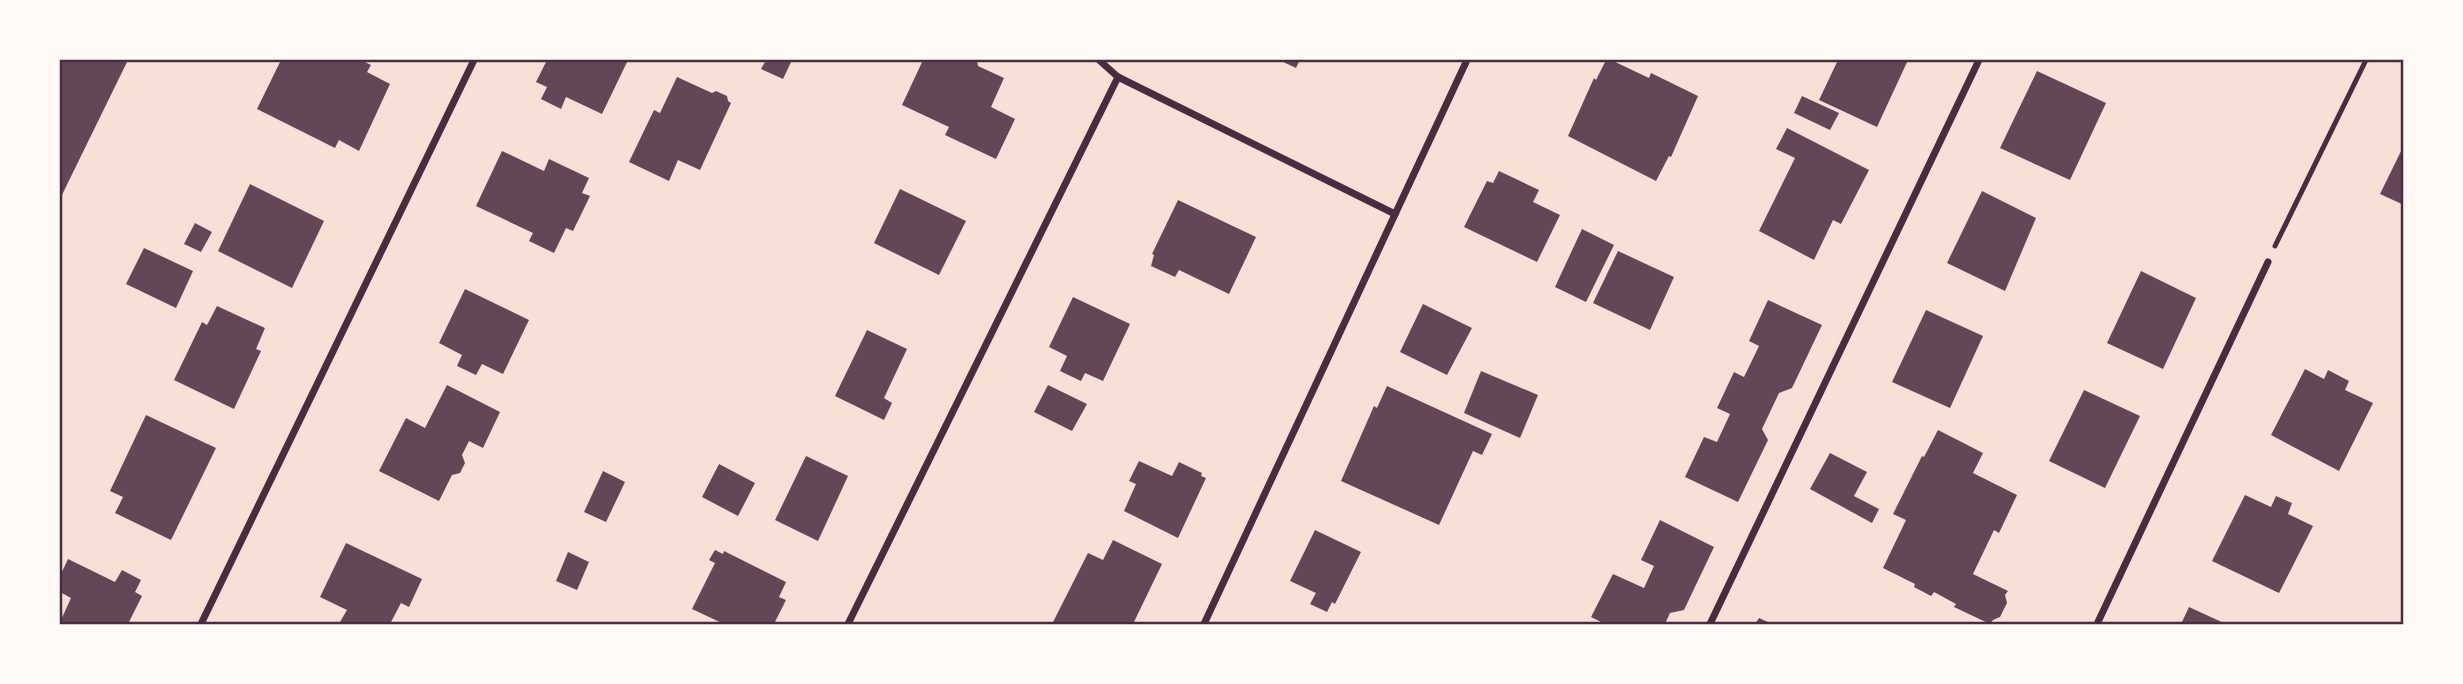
<svg xmlns="http://www.w3.org/2000/svg" width="2463" height="684" viewBox="0 0 2463 684" font-family="Figtree,sans-serif">
	<style>
		.building { fill: #644757 }
		.lines { fill: none; stroke-linecap: round; stroke-linejoin: round }
		.service { stroke: #4a2c40; stroke-width: 5 }
		.minor { stroke: #4a2c40; stroke-width: 7 }
		.neatline { fill: none; stroke: #4a2c40; stroke-width: 2.5 }
	</style>
	<rect width="100%" height="100%" fill="#f7e1d7"/>
	<g class="building">
		<polygon points="60,60 128,60 60,199"/>
		<polygon points="281,60 361,60 371,65 367,72 390,84 359,151 339,140 335,148 257,109"/>
		<polygon points="547,60 628,60 602,114 566,97 561,109 541,99 547,87 536,82"/>
		<polygon points="766,60 792,60 783,79 761,69"/>
		<polygon points="923,60 977,60 978,66 1004,78 991,107 1015,119 996,159 945,135 949,127 902,105"/>
		<polygon points="1279,60 1300,60 1296,68"/>
		<polygon points="1606,60 1611,60 1649,78 1651,73 1698,96 1671,157 1669,156 1656,181 1568,136 1594,78 1596,80"/>
		<polygon points="1838,60 1908,60 1877,127 1819,100"/>
		<polygon points="2037,71 2106,103 2070,180 2000,148"/>
		<polygon points="677,77 712,93 716,91 727,96 728,101 731,103 700,170 678,160 669,181 629,162 654,110 660,113"/>
		<polygon points="1802,96 1839,113 1830,130 1794,113"/>
		<polygon points="1787,128 1869,170 1841,224 1833,220 1814,260 1759,231 1795,158 1776,149"/>
		<polygon points="2404,145 2404,205 2380,194"/>
		<polygon points="502,151 544,171 549,159 589,178 582,193 590,196 573,231 566,228 554,253 529,241 533,233 476,206"/>
		<polygon points="1499,171 1539,190 1533,202 1560,215 1537,262 1464,227 1487,181 1493,183"/>
		<polygon points="250,184 324,221 292,288 218,251"/>
		<polygon points="900,189 966,221 939,275 874,243"/>
		<polygon points="1982,191 2036,218 2005,291 1947,263"/>
		<polygon points="1178,200 1256,237 1229,294 1179,270 1175,277 1151,266 1154,255 1152,254"/>
		<polygon points="195,223 212,232 201,252 184,244"/>
		<polygon points="1582,229 1614,245 1586,302 1555,287"/>
		<polygon points="144,248 193,271 176,308 126,284"/>
		<polygon points="1618,251 1674,277 1650,330 1593,303"/>
		<polygon points="2141,271 2196,298 2163,369 2107,343"/>
		<polygon points="465,289 529,320 503,374 482,364 476,375 457,366 462,355 439,343"/>
		<polygon points="1073,297 1130,324 1103,381 1085,373 1081,381 1060,371 1067,356 1049,347"/>
		<polygon points="1768,300 1822,325 1792,388 1779,393 1762,429 1768,440 1738,502 1685,477 1704,437 1717,442 1730,414 1717,408 1734,372 1744,377 1759,346 1749,341"/>
		<polygon points="1423,304 1472,328 1447,375 1400,352"/>
		<polygon points="217,306 265,328 256,349 261,351 234,409 174,380 202,322 207,325"/>
		<polygon points="1926,310 1983,336 1950,408 1892,382"/>
		<polygon points="867,330 907,349 884,398 892,403 884,420 835,396"/>
		<polygon points="2305,369 2324,379 2328,370 2349,381 2345,390 2373,403 2339,471 2271,435"/>
		<polygon points="1481,371 1538,395 1520,438 1464,413"/>
		<polygon points="447,385 500,412 483,448 469,441 462,455 465,463 460,473 452,475 439,501 379,471 406,418 425,428"/>
		<polygon points="1048,385 1087,404 1072,431 1034,412"/>
		<polygon points="1387,386 1492,434 1482,455 1473,451 1439,525 1341,481 1374,406 1377,408"/>
		<polygon points="2084,390 2140,416 2105,488 2049,461"/>
		<polygon points="146,415 216,448 171,540 115,513 123,497 110,491"/>
		<polygon points="1938,430 1983,453 1973,473 2017,495 1999,533 1994,530 1973,574 2008,591 2005,595 2007,603 2000,617 1993,620 1990,624 1954,607 1956,604 1934,592 1931,596 1914,587 1915,584 1883,568 1906,520 1893,514 1922,456 1924,457"/>
		<polygon points="1830,453 1867,472 1854,496 1879,509 1872,523 1810,489"/>
		<polygon points="806,456 848,476 818,541 775,520"/>
		<polygon points="1139,461 1172,476 1179,462 1202,473 1201,476 1206,478 1178,538 1124,511 1136,484 1129,481"/>
		<polygon points="719,464 755,483 738,516 702,497"/>
		<polygon points="603,471 625,482 606,522 584,512"/>
		<polygon points="2245,495 2271,507 2276,496 2292,503 2288,514 2313,526 2279,593 2212,561"/>
		<polygon points="1660,520 1714,547 1684,610 1670,613 1665,624 1605,624 1591,617 1613,574 1644,588 1654,566 1641,560"/>
		<polygon points="1315,530 1361,552 1335,604 1332,602 1327,612 1310,604 1316,593 1290,581"/>
		<polygon points="1113,540 1162,564 1133,624 1052,624 1088,553 1103,560"/>
		<polygon points="346,543 422,579 409,607 401,603 390,624 345,624 340,622 347,610 320,597"/>
		<polygon points="715,550 723,554 724,551 786,582 779,597 786,600 774,624 724,624 692,609 715,563 709,560"/>
		<polygon points="568,552 589,562 577,590 556,581"/>
		<polygon points="68,559 115,582 122,570 141,580 135,592 142,596 128,624 65,624 60,622 71,598 60,592 60,576"/>
		<polygon points="2189,607 2226,624 2181,624"/>
		<polygon points="1759,618 1772,624 1755,624"/>
	</g>
	<g class="lines">
		<polyline class="service" points="2275,246 2366,60"/>
		<g class="minor">
			<polyline points="1099,60 1118,77 1395,214"/>
			<polyline points="201,624 474,60"/>
			<polyline points="848,624 1118,77"/>
			<polyline points="1204,624 1467,60"/>
			<polyline points="1710,624 1979,60"/>
			<polyline points="2097,624 2268,262"/>
		</g>
	</g>
	<rect width="2463" height="684" fill="none" stroke="#fffaf5" stroke-width="122"/>
	<rect x="61" y="61" width="2341" height="562" class="neatline"/>
</svg>
